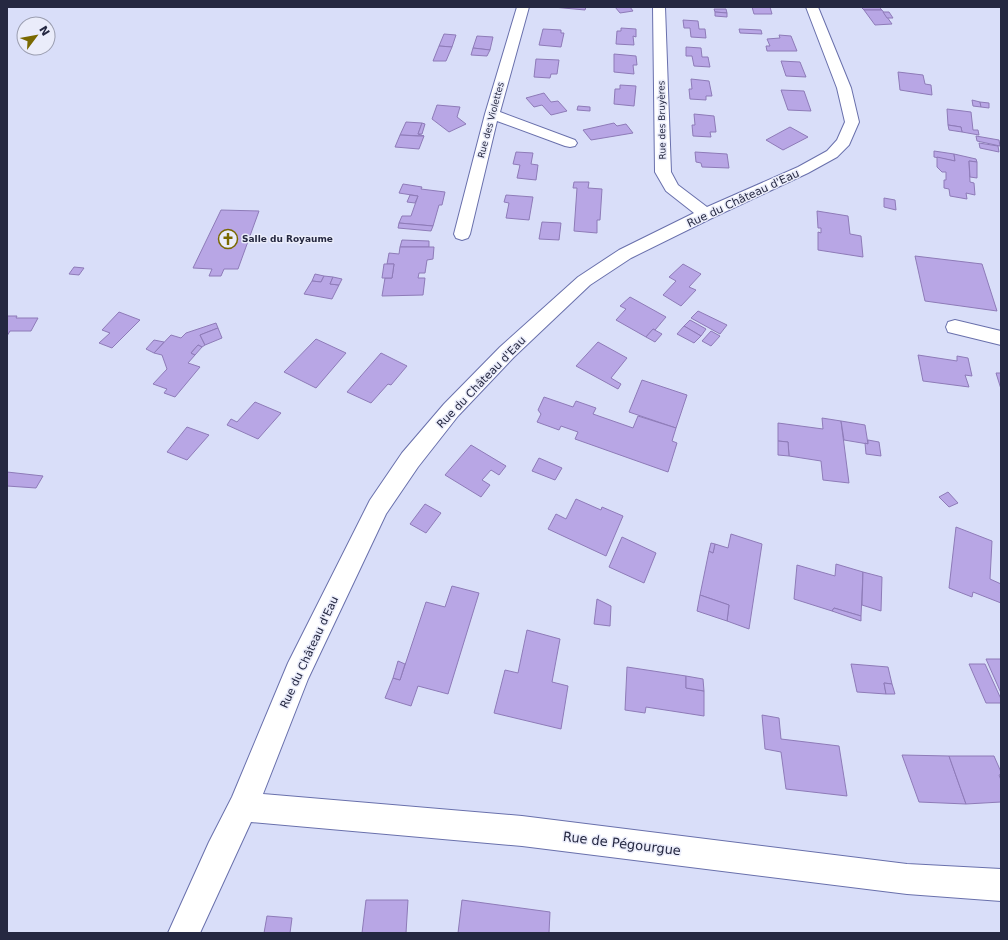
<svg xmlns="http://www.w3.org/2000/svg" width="1008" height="940" viewBox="0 0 1008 940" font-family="'DejaVu Sans',sans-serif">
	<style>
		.building { fill: #b8a6e5; stroke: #8e7bb8 }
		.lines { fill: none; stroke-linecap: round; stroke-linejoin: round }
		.minor-casing { stroke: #6970ac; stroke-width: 2 }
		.minor { fill: #fff; fill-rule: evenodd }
		.labels { text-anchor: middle; stroke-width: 3; stroke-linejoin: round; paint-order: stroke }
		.far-street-label { font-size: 9px; fill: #252841; stroke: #eaecfa }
		.far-poi-label { font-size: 9px; font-weight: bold; fill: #252841; stroke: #eaecfa; text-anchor: start }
		.street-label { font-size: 11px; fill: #252841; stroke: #eaecfa }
		.near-street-label { font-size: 13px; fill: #252841; stroke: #eaecfa }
	</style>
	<rect width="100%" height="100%" fill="#d9def9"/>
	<g class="building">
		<polygon points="553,7 586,7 585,10"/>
		<polygon points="615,7 630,7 633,11 620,13"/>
		<polygon points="752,7 770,7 772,14 754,14"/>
		<polygon points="861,7 879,7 882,10 864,10"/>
		<polygon points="714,9 726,9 727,13 715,12"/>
		<polygon points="864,10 882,10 892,24 875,25"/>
		<polygon points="715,12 727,13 727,17 715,16"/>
		<polygon points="883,12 889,12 893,18 887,18"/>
		<polygon points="683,20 698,21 699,29 705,29 706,38 691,37 690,28 684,28"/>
		<polygon points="621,28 636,29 636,37 633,36 634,45 616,44 617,31 621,31"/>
		<polygon points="543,29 561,30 561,33 564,33 561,47 539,45"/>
		<polygon points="739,29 761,30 762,34 740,33"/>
		<polygon points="444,34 456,35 452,47 439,46"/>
		<polygon points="779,35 791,36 797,51 767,51 766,46 770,46 767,39 780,38"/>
		<polygon points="477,36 493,37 490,50 473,48"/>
		<polygon points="439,46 452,47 446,61 433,61"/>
		<polygon points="686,47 701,48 702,57 708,57 710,67 694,66 692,56 686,56"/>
		<polygon points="473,48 490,50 487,56 471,55"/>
		<polygon points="614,54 636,56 637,65 633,65 634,74 614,72"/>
		<polygon points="536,59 559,60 557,74 551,74 550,78 534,77"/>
		<polygon points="781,61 800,62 806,77 786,76"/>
		<polygon points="898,72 923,75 925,84 931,85 932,95 900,90"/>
		<polygon points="691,79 709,81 712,96 706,96 706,100 690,99 689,89 692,89"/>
		<polygon points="620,85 636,86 634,106 614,104 615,89 620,89"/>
		<polygon points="781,90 804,91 811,111 788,110"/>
		<polygon points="544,93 551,102 558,101 567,111 551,115 542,105 534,107 526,98"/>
		<polygon points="972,100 980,102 981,107 973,106"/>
		<polygon points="980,102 989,103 989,108 981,107"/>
		<polygon points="437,105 460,107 457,117 466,124 449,132 432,119"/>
		<polygon points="578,106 590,107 590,111 577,110"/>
		<polygon points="947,109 971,112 973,130 978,130 979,135 962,132 961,127 948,125"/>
		<polygon points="694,114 714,116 716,132 710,132 711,137 693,136 692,125 695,125"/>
		<polygon points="406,122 422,123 418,134 424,136 400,135"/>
		<polygon points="422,123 425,124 422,134 418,134"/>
		<polygon points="614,123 617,126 626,124 633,133 591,140 583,130"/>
		<polygon points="948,125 961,127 962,132 949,130"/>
		<polygon points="790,127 808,137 783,150 766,140"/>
		<polygon points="400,135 418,136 424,136 419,149 395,147"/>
		<polygon points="976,136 999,140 1000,146 977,141"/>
		<polygon points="979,143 998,146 999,152 980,148"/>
		<polygon points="934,151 954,154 955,161 934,157"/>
		<polygon points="516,152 533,153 531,164 538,165 536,180 517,178 520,165 513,164"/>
		<polygon points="695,152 727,154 729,168 702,167 701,163 696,162"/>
		<polygon points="954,154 976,159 977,162 969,161 970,182 974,183 975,195 966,193 967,199 950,196 949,189 944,188 944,180 946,180 946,172 942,172 937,167 937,157 955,161"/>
		<polygon points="969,161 977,162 977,178 970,177"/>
		<polygon points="574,182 589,182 588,188 602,189 600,220 597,220 597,233 574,231 577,188 573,188"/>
		<polygon points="403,184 422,187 421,189 445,192 442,205 439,205 433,226 399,223 402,216 411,216 418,196 399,193"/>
		<polygon points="410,195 418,196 415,203 407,202"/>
		<polygon points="506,195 533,197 529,220 506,218 509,203 504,202"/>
		<polygon points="884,198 895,200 896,210 884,207"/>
		<polygon points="221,210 259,211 238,269 224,269 221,276 209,276 212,269 193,268"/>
		<polygon points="817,211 848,216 850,234 861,236 863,257 818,250 818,232 821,233 821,228 818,228"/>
		<polygon points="542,222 561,223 559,240 539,239"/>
		<polygon points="399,223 433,226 431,231 398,228"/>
		<polygon points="402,240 429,241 429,247 400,247"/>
		<polygon points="400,247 434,247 433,259 427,260 425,273 419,273 418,278 425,278 423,295 382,296 385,278 392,278 394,264 387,264 389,253 399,254"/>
		<polygon points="915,256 982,264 997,311 925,301"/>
		<polygon points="384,264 394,264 392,278 382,278"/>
		<polygon points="683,264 701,274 689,287 696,290 681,306 663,295 676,281 669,277"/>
		<polygon points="74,267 84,268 79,275 69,274"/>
		<polygon points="315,274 324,276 321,282 312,281"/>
		<polygon points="324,276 333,277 330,284 339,285 332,299 304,294 312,281 321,282"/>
		<polygon points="333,277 342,279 339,285 330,284"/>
		<polygon points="630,297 666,317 655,330 653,329 646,337 616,320 626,309 620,306"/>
		<polygon points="698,311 727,325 720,334 691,318"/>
		<polygon points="119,312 140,320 112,348 99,343 110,333 102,330"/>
		<polygon points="7,316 17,316 16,318 38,318 31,331 10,331 7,336"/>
		<polygon points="690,320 706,329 701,336 684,326"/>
		<polygon points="216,323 218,328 200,335 205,345 202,347 198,345 191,353 195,355 188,363 200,367 175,397 164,393 167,389 153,384 167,369 162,355 154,353 171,335 181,338 186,333"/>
		<polygon points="684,326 701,336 694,343 677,334"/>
		<polygon points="218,328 222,338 205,345 200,335"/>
		<polygon points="653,329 662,334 655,342 646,337"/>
		<polygon points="711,331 720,336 711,346 702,341"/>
		<polygon points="316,339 346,353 316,388 284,372"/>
		<polygon points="154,340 164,342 154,353 146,349"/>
		<polygon points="598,342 627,358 611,378 621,384 618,389 576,366"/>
		<polygon points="198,345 202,347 195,355 191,353"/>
		<polygon points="381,353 407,366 391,385 388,384 371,403 347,392"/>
		<polygon points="918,355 957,361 957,356 968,358 972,376 965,375 969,387 923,381"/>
		<polygon points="996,373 1001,373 1001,389"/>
		<polygon points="642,380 687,395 676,428 629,412"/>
		<polygon points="544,397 573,407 576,401 596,408 593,414 633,428 638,416 676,428 672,441 677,443 668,472 575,439 578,432 561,426 559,430 537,422 541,414 538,410"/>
		<polygon points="255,402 281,413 258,439 227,425 231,419 237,422"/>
		<polygon points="822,418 841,421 849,483 823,480 821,461 789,456 788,442 778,441 778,423 823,429"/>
		<polygon points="841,421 865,425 868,444 844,440"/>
		<polygon points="187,427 209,435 187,460 167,452"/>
		<polygon points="868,440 879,442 881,456 866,454 865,443 868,444"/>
		<polygon points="778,441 788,442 789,456 778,455"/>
		<polygon points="471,445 506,466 499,475 491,470 482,480 490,485 481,497 445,475"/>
		<polygon points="539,458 562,468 555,480 532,471"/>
		<polygon points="7,472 43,476 36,488 7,486"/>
		<polygon points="948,492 958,503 949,507 939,497"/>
		<polygon points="576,499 601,510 602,507 623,516 606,556 548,529 556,514 566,519"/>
		<polygon points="425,504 441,513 426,533 410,524"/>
		<polygon points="956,527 992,541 990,579 1001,584 1001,603 973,592 972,597 949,588"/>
		<polygon points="731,534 762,544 749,629 727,621 729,605 700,595 709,551 713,553 715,544 728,548"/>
		<polygon points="622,537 656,553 644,583 609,567"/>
		<polygon points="711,543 715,544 713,553 709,551"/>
		<polygon points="836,564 863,572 861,616 834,608 832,611 794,599 797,565 835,576"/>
		<polygon points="863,572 882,577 881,611 862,605"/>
		<polygon points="452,586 479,593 448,694 418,686 411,706 385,698 393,678 400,680 426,602 445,607"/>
		<polygon points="700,595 729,605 727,621 697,611"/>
		<polygon points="597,599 611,606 610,626 594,624"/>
		<polygon points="834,608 861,616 861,621 832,611"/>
		<polygon points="527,630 560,639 552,682 568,686 561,729 494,713 505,670 518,673"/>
		<polygon points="986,659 1001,659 1001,693"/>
		<polygon points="398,661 405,664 400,680 393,678"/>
		<polygon points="851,664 888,667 892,684 884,683 886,694 857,692"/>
		<polygon points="969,664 985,664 1001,699 1001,703 986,703"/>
		<polygon points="627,667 686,676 686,688 704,691 704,716 646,707 645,713 625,710"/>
		<polygon points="686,676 703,679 704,691 686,688"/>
		<polygon points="884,683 892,684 895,694 886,694"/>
		<polygon points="762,715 779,718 781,739 839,746 847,796 786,789 781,752 765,749"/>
		<polygon points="902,755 949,756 966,804 919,802"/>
		<polygon points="949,756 994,756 1001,772 1001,774 999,775 1001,780 1001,802 966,804"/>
		<polygon points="366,900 408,900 406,933 362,933"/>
		<polygon points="462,900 550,912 549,933 458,933"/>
		<polygon points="267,916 292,918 290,933 264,933"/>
	</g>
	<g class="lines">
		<defs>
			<g id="minor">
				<polygon points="517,7 529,7 500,112 575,140 577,143 575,146 570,147 565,146 497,121 470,234 468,238 462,240 456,238 454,234 485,114"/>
				<polygon points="653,7 665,7 671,172 678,185 707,207 798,167 827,151 837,140 845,122 837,88 806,7 818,7 851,88 859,122 849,145 837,157 808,173 712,218 631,258 590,285 514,357 458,416 418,467 386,514 308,679 263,794 522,816 907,864 1001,869 1001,901 907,894 522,846 251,822 200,933 168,933 209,842 232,797 288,663 370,500 402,453 444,404 500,347 578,277 619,250 694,213 666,191 655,172"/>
				<polygon points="955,320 1001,331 1001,345 948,332 946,327 948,322"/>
			</g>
		</defs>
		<use href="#minor" class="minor-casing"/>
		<use href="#minor" class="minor"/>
	</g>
	<defs>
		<symbol id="church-ring" viewBox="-11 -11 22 22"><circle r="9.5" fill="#eaecfa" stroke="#7a6900" stroke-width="1.5"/><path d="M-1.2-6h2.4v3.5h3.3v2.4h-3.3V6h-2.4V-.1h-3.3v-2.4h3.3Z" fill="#7a6900"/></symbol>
	</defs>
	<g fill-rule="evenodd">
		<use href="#church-ring" x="217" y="228" width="22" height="22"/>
	</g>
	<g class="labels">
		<g class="far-street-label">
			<text transform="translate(491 120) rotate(-75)" y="3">Rue des Violettes</text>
			<text transform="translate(662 120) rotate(-91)" y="3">Rue des Bruyères</text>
		</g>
		<g class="far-poi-label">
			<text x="242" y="242">Salle du Royaume</text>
		</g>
		<g class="street-label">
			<text transform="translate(743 198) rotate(-25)" y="4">Rue du Château d'Eau</text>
			<text transform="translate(481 382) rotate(-46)" y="4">Rue du Château d'Eau</text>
			<text transform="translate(309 652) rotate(-65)" y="4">Rue du Château d'Eau</text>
		</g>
		<g class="near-street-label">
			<text transform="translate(622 843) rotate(7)" y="5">Rue de Pégourgue</text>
		</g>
	</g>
	<rect width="1008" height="940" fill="none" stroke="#252841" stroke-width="16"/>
	<g transform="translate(36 36) rotate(58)"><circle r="19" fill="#eaecfa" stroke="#9b9eb0"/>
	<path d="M0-3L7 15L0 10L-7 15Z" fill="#7a6900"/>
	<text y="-6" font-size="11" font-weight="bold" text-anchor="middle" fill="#252841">N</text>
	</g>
</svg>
